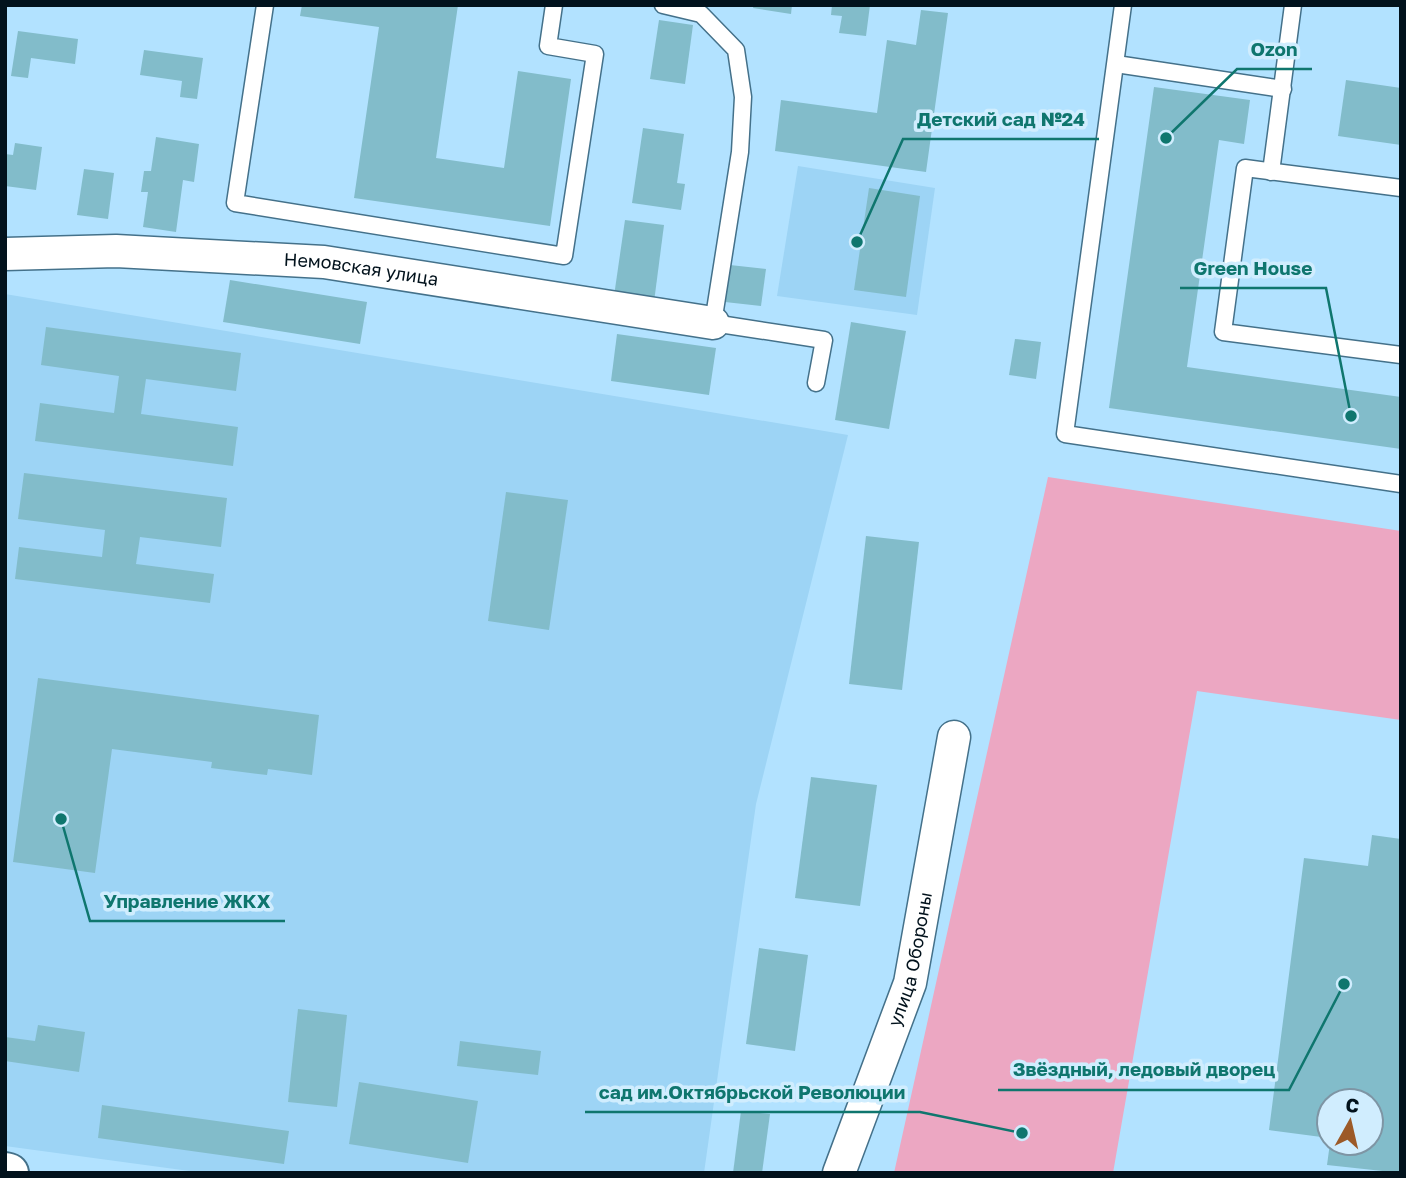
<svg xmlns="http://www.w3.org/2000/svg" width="1406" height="1178" viewBox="0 0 1406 1178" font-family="'Golos Text',sans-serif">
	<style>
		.built { fill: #9dd4f5 }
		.green { fill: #eca7c2 }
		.building { fill: #82bcca }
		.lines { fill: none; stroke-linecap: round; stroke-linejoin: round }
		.service-casing { stroke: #44718a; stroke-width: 19 }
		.minor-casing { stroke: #44718a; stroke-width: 35 }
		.tertiary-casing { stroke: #44718a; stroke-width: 42 }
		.service { stroke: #fff; stroke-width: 16 }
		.minor { stroke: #fff; stroke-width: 32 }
		.tertiary { stroke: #fff; stroke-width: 38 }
		.labels { text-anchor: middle; stroke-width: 7; stroke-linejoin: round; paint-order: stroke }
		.street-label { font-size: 18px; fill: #02121c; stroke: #d0edfe }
		.leader { fill: none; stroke: #0f766e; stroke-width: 2.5 }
		.callout-dot { fill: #0f766e; stroke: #d0edfe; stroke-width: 2.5 }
		.callout-label { font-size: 19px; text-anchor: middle; font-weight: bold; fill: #0f766e; stroke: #d0edfe; stroke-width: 7; stroke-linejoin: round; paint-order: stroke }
	</style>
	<rect width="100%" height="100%" fill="#b2e2ff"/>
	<g class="built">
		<polygon points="798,166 935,188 917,315 777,296"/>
		<polygon points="5,294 848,435 756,804 704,1173 204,1173 5,1146"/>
	</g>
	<polygon class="green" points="1048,477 1401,531 1401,720 1197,691 1113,1173 894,1173"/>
	<g class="building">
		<polygon points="302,5 458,5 436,158 504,168 518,71 571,79 550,226 354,198 379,27 300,16"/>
		<polygon points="754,5 792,5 791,14 753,8"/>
		<polygon points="832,5 870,5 866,36 839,33 842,16 831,15"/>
		<polygon points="921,10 948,13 926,172 775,151 781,100 877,113 887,40 916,45"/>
		<polygon points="659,20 693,25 685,84 650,79"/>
		<polygon points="18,31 78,39 75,64 31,58 28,78 11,76"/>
		<polygon points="144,50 203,58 197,99 180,97 182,81 140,75"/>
		<polygon points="1346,80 1401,88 1401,145 1338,136"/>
		<polygon points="1154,87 1250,100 1244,144 1219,140 1187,367 1401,397 1401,449 1109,408"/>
		<polygon points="643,128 684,134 677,183 685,184 681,210 632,203"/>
		<polygon points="156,137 199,144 194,182 183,180 176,232 143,227 148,192 141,192 144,171 151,171"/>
		<polygon points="15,143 42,147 36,190 5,186 5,154 13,155"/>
		<polygon points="84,169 114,173 108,219 77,215"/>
		<polygon points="869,188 920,196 906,297 854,290"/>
		<polygon points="625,220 664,225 654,302 614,296"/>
		<polygon points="730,265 766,269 761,306 725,302"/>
		<polygon points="230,280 367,302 360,344 223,322"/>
		<polygon points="851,322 906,331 889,429 835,420"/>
		<polygon points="46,327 241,353 236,391 146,379 141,414 238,427 233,466 35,441 40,403 114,413 119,376 41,365"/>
		<polygon points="617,334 716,348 709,395 611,381"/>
		<polygon points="1015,339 1041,342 1036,379 1009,375"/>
		<polygon points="24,473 227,498 221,547 140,537 136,564 214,574 210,603 15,579 19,547 102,557 105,530 18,519"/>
		<polygon points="506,492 568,500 549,630 488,621"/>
		<polygon points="866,536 919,542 902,690 849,684"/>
		<polygon points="38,678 319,715 312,775 268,769 267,775 211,768 212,762 112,749 95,873 13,862"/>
		<polygon points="811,777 877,785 860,906 795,898"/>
		<polygon points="1372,835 1401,839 1401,1173 1327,1165 1330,1143 1371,1143 1371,1101 1329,1101 1329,1138 1269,1130 1304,858 1368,866"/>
		<polygon points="759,948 808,955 795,1051 746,1044"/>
		<polygon points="298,1009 347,1015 337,1107 288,1102"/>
		<polygon points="38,1025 85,1032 79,1072 5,1061 5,1037 35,1041"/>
		<polygon points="460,1041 541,1051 538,1075 457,1066"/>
		<polygon points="359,1082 478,1101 468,1163 349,1144"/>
		<polygon points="102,1105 289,1131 284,1164 98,1138"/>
		<polygon points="741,1111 770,1114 762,1173 733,1173"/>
	</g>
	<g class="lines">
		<defs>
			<g id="service">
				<polyline points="265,5 235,203 564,256 595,54 548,46 554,5"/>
				<polyline points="663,5 701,14 736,50 743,97 740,152 713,323 824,340 816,383"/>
				<polyline points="1123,5 1065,434 1401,484"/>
				<polyline points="1116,64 1283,89"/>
				<polyline points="1271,172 1293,5"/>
				<polyline points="1401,188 1245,168 1223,332 1401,355"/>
			</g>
			<g id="minor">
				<path id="s1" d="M5,254L116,251L324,262L713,323"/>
				<path id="s2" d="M839,1173L910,983L954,737"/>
			</g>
			<polyline id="tertiary" points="5,1172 9,1173"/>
		</defs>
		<use href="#service" class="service-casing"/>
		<use href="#minor" class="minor-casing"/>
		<use href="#tertiary" class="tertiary-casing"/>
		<use href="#service" class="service"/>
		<use href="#minor" class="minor"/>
		<use href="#tertiary" class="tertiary"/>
	</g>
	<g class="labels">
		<g class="street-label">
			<text dy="6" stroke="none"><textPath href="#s1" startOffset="357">Немовская улица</textPath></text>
			<text dy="6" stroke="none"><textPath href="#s2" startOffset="226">улица Обороны</textPath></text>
		</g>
	</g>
	<path class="leader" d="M1166 138L1237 69H1312M857 242L903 139H1099M1351 416L1326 288H1180M61 819L90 921H285M1344 984L1289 1090H998M1022 1133L920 1112H585"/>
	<g class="callout-dot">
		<circle cx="1166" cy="138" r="7"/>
		<circle cx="857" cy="242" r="7"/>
		<circle cx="1351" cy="416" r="7"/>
		<circle cx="61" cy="819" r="7"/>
		<circle cx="1344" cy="984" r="7"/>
		<circle cx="1022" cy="1133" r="7"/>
	</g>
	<g class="callout-label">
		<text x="1274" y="56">Ozon</text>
		<text x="1001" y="126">Детский сад №24</text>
		<text x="1253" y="275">Green House</text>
		<text x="187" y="908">Управление ЖКХ</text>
		<text x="1144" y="1076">Звёздный, ледовый дворец</text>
		<text x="752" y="1099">сад им.Октябрьской Революции</text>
	</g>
	<rect width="1406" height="1178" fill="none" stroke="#02121c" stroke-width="14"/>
	<g transform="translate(1350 1122) rotate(8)"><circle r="33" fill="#d0edfe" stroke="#7e95a4" stroke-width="2"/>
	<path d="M0-5L12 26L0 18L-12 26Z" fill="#9c5a28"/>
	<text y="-10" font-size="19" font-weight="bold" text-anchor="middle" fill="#02121c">С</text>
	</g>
</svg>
